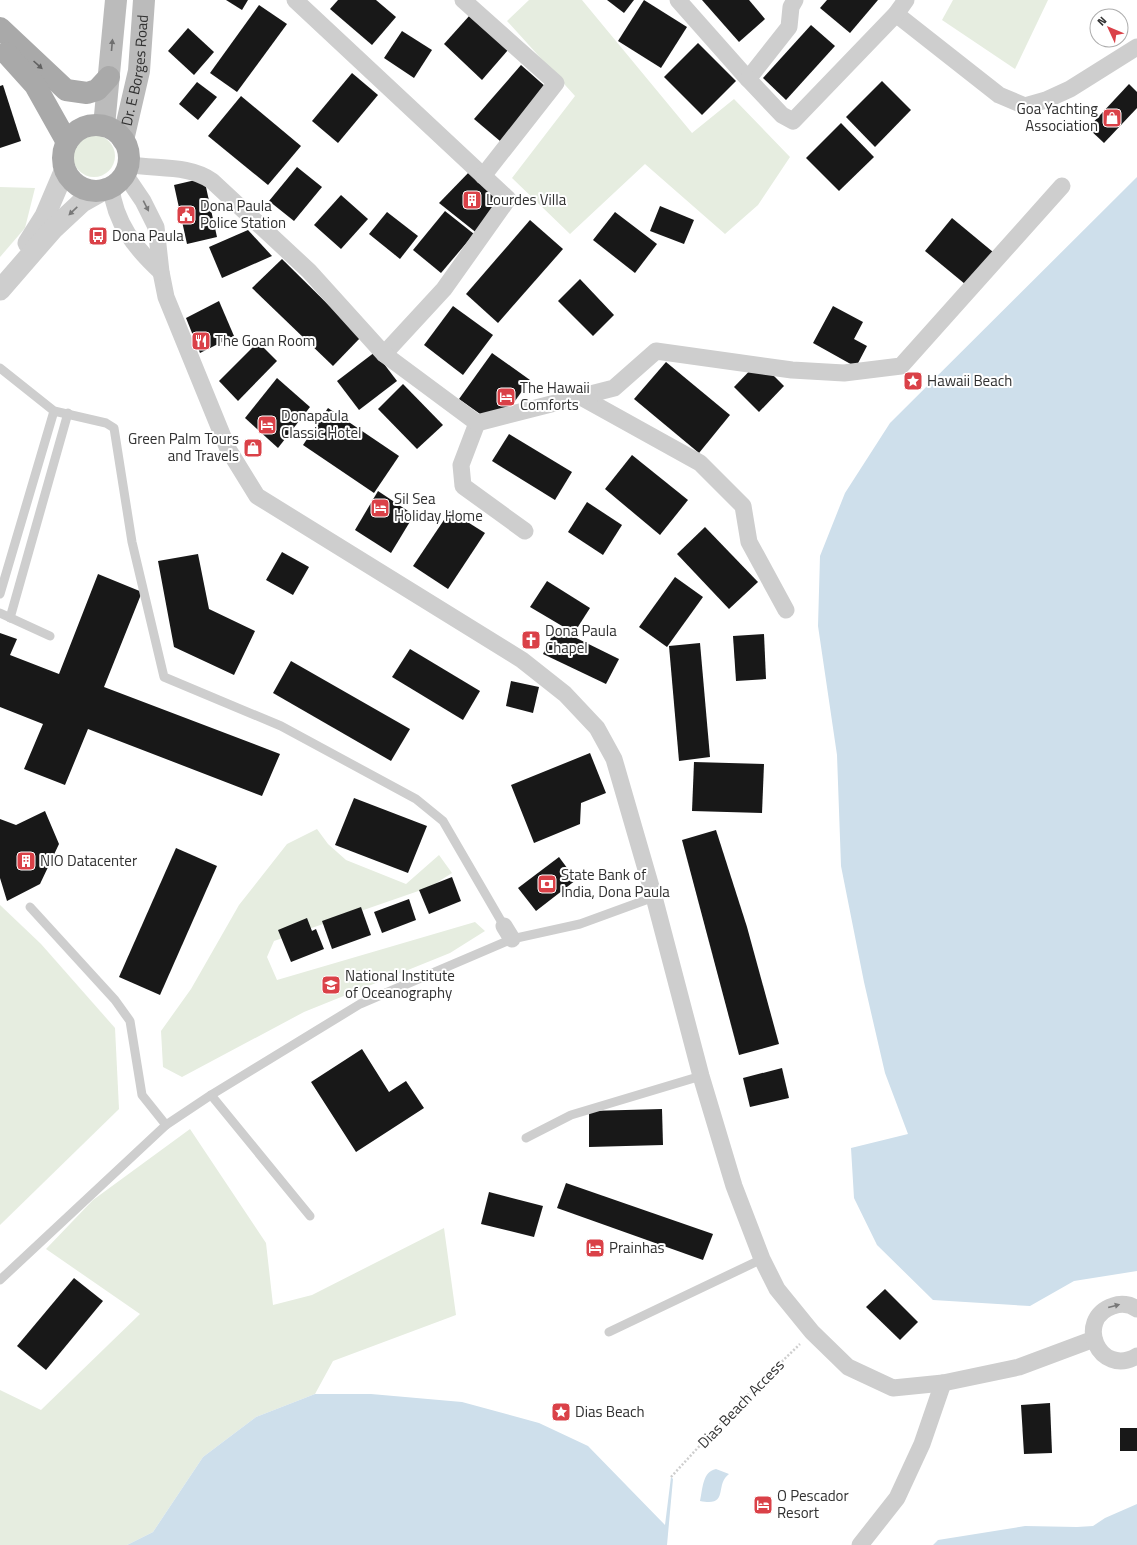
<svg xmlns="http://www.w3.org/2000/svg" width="1137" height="1545" viewBox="0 0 1137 1545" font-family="'Titillium Web',sans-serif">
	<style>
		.green { fill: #e6ede0 }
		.water { fill: #cedfeb }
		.building { fill: #181818 }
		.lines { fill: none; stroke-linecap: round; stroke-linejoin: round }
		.path { stroke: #cecece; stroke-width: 2.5; stroke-dasharray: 2 2; stroke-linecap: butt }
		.service { stroke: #cecece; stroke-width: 9 }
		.minor { stroke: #cecece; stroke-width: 17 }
		.tertiary { stroke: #cecece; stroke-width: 21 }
		.secondary { stroke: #bbb; stroke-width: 22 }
		.primary { stroke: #a9a9a9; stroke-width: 22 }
		.oneway { fill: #6f6f6f }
		.oneway2 { fill: #616161 }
		.oneway3 { fill: #787878 }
		.labels { text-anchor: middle; stroke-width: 4; stroke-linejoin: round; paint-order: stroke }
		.street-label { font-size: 15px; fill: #313131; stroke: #fff }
		.poi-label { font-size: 15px; fill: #313131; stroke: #fff; text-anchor: start }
	</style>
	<rect width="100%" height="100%" fill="#fff"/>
	<g class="green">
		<polygon points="529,0 582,0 692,133 734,99 790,157 758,205 725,234 645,164 570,234 512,178 575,96 507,21"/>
		<polygon points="953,0 1048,0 1015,69 942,20"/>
		<circle cx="94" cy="156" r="21"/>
		<polygon points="0,187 35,188 25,228 0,257"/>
		<polygon points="317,829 328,844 346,860 406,884 439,855 452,873 430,887 274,941 267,957 277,980 475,922 485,931 450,953 304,1012 182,1077 163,1067 161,1031 191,989 239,905 287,844"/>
		<polygon points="0,905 41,944 115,1028 119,1109 0,1225"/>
		<polygon points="190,1129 266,1243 273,1305 312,1295 444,1228 456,1315 333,1361 315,1394 256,1417 203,1457 153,1532 127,1545 0,1545 0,1390 41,1410 140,1314 46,1249 93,1200"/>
	</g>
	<g class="water">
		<polygon points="1137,177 1137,1271 1074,1281 1030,1306 933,1300 877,1245 854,1198 851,1148 908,1134 885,1073 864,982 841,866 837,755 818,626 820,556 845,493 890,423"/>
		<polygon points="315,1394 371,1394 462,1402 539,1423 588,1446 665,1525 671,1477 673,1479 667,1545 127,1545 153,1532 203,1457 256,1417"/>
		<path d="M716,1469L729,1474C714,1485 730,1507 700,1501C703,1489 702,1472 716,1469Z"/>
		<polygon points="1137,1504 1137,1545 933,1545 938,1540 1025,1526 1077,1527 1093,1526 1105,1518"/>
	</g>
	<g class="building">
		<polygon points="226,0 248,0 242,10"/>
		<polygon points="338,0 376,0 396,17 372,45 330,9"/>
		<polygon points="607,0 634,0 624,13"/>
		<polygon points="644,0 687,27 661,68 618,41"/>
		<polygon points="702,0 749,0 765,19 739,42"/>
		<polygon points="827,0 878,0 850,33 820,8"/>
		<polygon points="259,5 287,24 237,92 210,73"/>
		<polygon points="470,15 508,50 482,80 444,44"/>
		<polygon points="811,25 835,46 786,100 763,78"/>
		<polygon points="188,28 214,52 194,75 168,51"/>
		<polygon points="402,31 432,50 414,78 384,58"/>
		<polygon points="698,43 736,81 702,115 664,77"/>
		<polygon points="521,65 547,88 500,141 474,119"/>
		<polygon points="352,73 378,95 338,143 312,121"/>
		<polygon points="882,81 911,110 875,147 846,117"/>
		<polygon points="197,82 217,97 198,120 179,104"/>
		<polygon points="1129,84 1137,92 1137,108 1104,143 1088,128"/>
		<polygon points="3,85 21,141 0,148 0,86"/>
		<polygon points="241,96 301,146 268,185 208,136"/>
		<polygon points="841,123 874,157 839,191 806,158"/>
		<polygon points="297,167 322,187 294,221 269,201"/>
		<polygon points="472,169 504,198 478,234 439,203"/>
		<polygon points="204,178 217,237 187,244 174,185"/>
		<polygon points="341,195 368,219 341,249 314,225"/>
		<polygon points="660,206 694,220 684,244 650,231"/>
		<polygon points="445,211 474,234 441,273 413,250"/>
		<polygon points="387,212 418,236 400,259 369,234"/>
		<polygon points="615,212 657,244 635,273 593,240"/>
		<polygon points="952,218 993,252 965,284 925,251"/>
		<polygon points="530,220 563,249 498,323 466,294"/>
		<polygon points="248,230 272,256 222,278 209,247"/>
		<polygon points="282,259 361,337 333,366 252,288"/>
		<polygon points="580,279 614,315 593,336 558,301"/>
		<polygon points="219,301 234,336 200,353 186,318"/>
		<polygon points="453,306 493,335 463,375 424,345"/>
		<polygon points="833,306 863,322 854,339 867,346 856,367 813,343"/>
		<polygon points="258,342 277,361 238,401 219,381"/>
		<polygon points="375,352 397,381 359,410 337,381"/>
		<polygon points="492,353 530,380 497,426 459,399"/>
		<polygon points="759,361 784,386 759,412 734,387"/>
		<polygon points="666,362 730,415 699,453 634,399"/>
		<polygon points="277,378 310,407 278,448 245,418"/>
		<polygon points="403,384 443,425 417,449 378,409"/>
		<polygon points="328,408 399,456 374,493 303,445"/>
		<polygon points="509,434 572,472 555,500 492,461"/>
		<polygon points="632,455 688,500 660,535 605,489"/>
		<polygon points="378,491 414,515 391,553 355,530"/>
		<polygon points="587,502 622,525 603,555 568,532"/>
		<polygon points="450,511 485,533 448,589 413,566"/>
		<polygon points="705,527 758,582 729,609 677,554"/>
		<polygon points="282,552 309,567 293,595 266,580"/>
		<polygon points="198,554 209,609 255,631 234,675 174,647 158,561"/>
		<polygon points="98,574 142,592 104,687 280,754 262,796 88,729 65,785 24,769 43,724 0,707 0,633 17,639 10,655 59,674"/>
		<polygon points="675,577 703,597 667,647 639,627"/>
		<polygon points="547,581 590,608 574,633 530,607"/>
		<polygon points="556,628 619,659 606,684 543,654"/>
		<polygon points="764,634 766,679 736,681 733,636"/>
		<polygon points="700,643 710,757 679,761 669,646"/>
		<polygon points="410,649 480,691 463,720 392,677"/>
		<polygon points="291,661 410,729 391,761 273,693"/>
		<polygon points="511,681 539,687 533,713 506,706"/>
		<polygon points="590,753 606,793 581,803 580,824 534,843 511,785"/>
		<polygon points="694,762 764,764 762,813 692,811"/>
		<polygon points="354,798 427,826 408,873 335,845"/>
		<polygon points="45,811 59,844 40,884 7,901 0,878 0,819 16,825"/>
		<polygon points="716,830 747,927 779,1044 739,1055 682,840"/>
		<polygon points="176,848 217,866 160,995 119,977"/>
		<polygon points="559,857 576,880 536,911 518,888"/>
		<polygon points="452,877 461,901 429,914 419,890"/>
		<polygon points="409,899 416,920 382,933 374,912"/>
		<polygon points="361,907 371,935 332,949 322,921"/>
		<polygon points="307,918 312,931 316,929 324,949 291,962 278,930"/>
		<polygon points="362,1049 389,1092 406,1081 424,1108 356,1152 311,1082"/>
		<polygon points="782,1068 789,1098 750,1107 743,1078"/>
		<polygon points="662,1109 663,1145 589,1147 589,1111"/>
		<polygon points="566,1183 713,1234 703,1260 557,1208"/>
		<polygon points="489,1192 543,1206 534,1237 481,1224"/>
		<polygon points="74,1278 103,1301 46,1370 17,1346"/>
		<polygon points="885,1289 918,1322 900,1340 866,1307"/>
		<polygon points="1050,1403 1052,1453 1024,1454 1021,1405"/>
		<rect x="1120" y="1428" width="17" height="23"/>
	</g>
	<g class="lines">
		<polyline class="path" points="671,1477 739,1403 800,1344"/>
		<g class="service">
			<polyline points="0,368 54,411 106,423 114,428 132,542 164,677 281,726 416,799 443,821 504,926"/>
			<polyline points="0,594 54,411"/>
			<polyline points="0,613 50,636"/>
			<polyline points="10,618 68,413"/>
			<polyline points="30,907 115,1000 130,1021 142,1095 166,1125"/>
			<polyline points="211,1095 310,1216"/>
			<polyline points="526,1138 571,1115 701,1076"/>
			<polyline points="0,1280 166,1125 211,1095 360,1004 512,939 580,924 654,897"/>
			<polyline points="609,1332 762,1259"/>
		</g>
		<g class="minor">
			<polyline points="295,0 508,199 444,289 384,354"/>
			<polyline points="463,0 556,83 483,176"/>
			<polyline points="678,0 748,79 789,27 791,7 795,0"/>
			<polyline points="896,14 999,95 1025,106 1046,100 1070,89 1137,47"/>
			<polyline points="748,79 782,115 793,121 896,14 906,0"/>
			<path d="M127,164C156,170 187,164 212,181L309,271L384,354L477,423L461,465L463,486L525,531"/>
			<polyline points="124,173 143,201 156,227 161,272 166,297 228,449 257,496 522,660 565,694 597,728 614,759 654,897 701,1076 734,1186 762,1259 777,1289 812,1332 848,1367 893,1388 943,1383 1019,1367 1094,1339"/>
			<path d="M111,187C115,223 135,248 161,272"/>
			<polyline points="581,397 700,463 743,506 749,542 786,610"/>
			<polyline points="477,423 614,388 656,351 792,370 844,373 901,366 1062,186"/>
			<polyline points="504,926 512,939"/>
			<path d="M1137,1309C1130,1304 1121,1303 1113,1306C1074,1319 1099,1378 1137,1356"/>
			<polyline points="860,1545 897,1498 922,1444 943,1383"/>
		</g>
		<g class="tertiary">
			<polyline points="28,243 45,216 65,169"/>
			<polyline points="0,290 53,229 82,202 105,189"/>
		</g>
		<g class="secondary">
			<polyline points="104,126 116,0"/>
			<path id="s1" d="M123,140L139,71L144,0"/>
		</g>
		<g class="primary">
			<polyline points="0,28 66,90 87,93 97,90 109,77"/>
			<polyline points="6,53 35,85 67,142"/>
			<circle cx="96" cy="158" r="33"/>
		</g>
	</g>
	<defs><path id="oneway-solid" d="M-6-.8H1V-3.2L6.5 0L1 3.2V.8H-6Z"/></defs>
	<use class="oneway" href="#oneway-solid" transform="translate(112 45) rotate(-85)"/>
	<use class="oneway2" href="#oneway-solid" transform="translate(38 65) rotate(42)"/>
	<g class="oneway3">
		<use href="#oneway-solid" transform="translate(146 206) rotate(63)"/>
		<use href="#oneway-solid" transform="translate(73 211) rotate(136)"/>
		<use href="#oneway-solid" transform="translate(1114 1306) rotate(-15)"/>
	</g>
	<defs>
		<symbol id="shop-square" viewBox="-11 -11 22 22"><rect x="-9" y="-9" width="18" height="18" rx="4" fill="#da4148" stroke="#fff"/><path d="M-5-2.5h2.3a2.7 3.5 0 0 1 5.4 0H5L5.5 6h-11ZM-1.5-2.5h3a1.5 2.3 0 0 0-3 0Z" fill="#fff"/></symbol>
		<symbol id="building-square" viewBox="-11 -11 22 22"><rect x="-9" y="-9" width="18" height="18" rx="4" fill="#da4148" stroke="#fff"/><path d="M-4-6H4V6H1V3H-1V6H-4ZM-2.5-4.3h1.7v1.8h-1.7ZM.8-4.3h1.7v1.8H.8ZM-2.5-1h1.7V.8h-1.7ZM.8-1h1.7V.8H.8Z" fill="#fff"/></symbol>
		<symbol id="civic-square" viewBox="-11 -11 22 22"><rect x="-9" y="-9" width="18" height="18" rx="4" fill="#da4148" stroke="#fff"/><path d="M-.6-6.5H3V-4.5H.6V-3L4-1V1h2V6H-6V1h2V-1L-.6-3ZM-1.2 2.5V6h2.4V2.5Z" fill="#fff"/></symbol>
		<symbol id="bus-square" viewBox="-11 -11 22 22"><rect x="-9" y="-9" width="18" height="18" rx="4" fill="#da4148" stroke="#fff"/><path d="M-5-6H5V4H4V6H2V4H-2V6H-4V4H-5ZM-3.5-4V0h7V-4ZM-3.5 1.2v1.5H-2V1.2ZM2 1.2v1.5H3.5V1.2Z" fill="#fff"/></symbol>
		<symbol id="restaurant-square" viewBox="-11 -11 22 22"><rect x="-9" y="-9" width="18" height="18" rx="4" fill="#da4148" stroke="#fff"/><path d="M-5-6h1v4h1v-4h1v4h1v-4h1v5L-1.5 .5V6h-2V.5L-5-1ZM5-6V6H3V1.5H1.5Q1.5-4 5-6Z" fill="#fff"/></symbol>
		<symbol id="sight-square" viewBox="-11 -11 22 22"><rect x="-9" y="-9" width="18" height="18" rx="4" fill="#da4148" stroke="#fff"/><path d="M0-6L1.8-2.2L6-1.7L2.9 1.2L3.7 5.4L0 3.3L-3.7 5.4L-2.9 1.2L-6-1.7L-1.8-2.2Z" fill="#fff"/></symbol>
		<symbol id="hotel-square" viewBox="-11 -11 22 22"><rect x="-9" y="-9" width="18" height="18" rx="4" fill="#da4148" stroke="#fff"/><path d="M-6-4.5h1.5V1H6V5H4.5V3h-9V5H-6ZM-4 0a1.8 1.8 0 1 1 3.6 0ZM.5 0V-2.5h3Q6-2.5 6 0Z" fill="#fff"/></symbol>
		<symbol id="church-square" viewBox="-11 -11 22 22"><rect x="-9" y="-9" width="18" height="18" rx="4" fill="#da4148" stroke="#fff"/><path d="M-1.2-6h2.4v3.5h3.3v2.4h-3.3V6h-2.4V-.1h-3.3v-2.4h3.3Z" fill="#fff"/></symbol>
		<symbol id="bank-square" viewBox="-11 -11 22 22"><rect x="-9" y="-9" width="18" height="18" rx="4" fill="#da4148" stroke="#fff"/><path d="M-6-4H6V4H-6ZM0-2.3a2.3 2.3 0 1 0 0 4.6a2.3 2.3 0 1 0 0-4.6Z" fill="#fff"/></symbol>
		<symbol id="university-square" viewBox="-11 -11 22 22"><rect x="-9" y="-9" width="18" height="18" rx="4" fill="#da4148" stroke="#fff"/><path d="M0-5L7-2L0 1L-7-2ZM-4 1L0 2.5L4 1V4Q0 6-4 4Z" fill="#fff"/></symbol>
	</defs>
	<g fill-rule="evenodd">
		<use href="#shop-square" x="1101" y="107" width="22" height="22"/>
		<use href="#building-square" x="461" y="189" width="22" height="22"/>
		<use href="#civic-square" x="175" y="204" width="22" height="22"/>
		<use href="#bus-square" x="87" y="225" width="22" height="22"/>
		<use href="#restaurant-square" x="190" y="330" width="22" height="22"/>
		<use href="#sight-square" x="902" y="370" width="22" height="22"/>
		<use href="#hotel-square" x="495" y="386" width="22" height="22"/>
		<use href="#hotel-square" x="256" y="414" width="22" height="22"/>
		<use href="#shop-square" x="242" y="437" width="22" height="22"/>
		<use href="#hotel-square" x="369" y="497" width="22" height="22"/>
		<use href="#church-square" x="520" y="629" width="22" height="22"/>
		<use href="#building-square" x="15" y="850" width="22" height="22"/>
		<use href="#bank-square" x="536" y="873" width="22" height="22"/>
		<use href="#university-square" x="320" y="974" width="22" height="22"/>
		<use href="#hotel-square" x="584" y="1237" width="22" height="22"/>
		<use href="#sight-square" x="550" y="1401" width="22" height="22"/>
		<use href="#hotel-square" x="752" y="1494" width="22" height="22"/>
	</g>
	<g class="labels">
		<g class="street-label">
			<text dy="5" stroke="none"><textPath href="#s1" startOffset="71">Dr. E Borges Road</textPath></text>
			<text transform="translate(741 1404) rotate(-46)" y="5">Dias Beach Access</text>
		</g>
		<g class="poi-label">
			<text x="1098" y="114" text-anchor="end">Goa Yachting<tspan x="1098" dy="17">Association</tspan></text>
			<text x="486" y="205">Lourdes Villa</text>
			<text x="200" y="211">Dona Paula<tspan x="200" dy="17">Police Station</tspan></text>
			<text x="112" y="241">Dona Paula</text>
			<text x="215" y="346">The Goan Room</text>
			<text x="927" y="386">Hawaii Beach</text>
			<text x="520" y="393">The Hawaii<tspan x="520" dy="17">Comforts</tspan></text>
			<text x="281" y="421">Donapaula<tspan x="281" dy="17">Classic Hotel</tspan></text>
			<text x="239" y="444" text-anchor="end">Green Palm Tours<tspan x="239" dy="17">and Travels</tspan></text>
			<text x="394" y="504">Sil Sea<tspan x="394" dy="17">Holiday Home</tspan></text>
			<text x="545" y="636">Dona Paula<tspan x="545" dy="17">Chapel</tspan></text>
			<text x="40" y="866">NIO Datacenter</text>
			<text x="561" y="880">State Bank of<tspan x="561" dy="17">India, Dona Paula</tspan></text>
			<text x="345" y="981">National Institute<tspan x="345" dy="17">of Oceanography</tspan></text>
			<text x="609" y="1253">Prainhas</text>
			<text x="575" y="1417">Dias Beach</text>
			<text x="777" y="1501">O Pescador<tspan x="777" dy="17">Resort</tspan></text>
		</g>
	</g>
	<g transform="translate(1109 28) rotate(314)"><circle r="19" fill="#ffffff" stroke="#adadad"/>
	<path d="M0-3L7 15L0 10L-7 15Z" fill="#da4148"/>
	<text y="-6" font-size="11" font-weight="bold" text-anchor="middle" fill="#313131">N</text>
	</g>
</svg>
